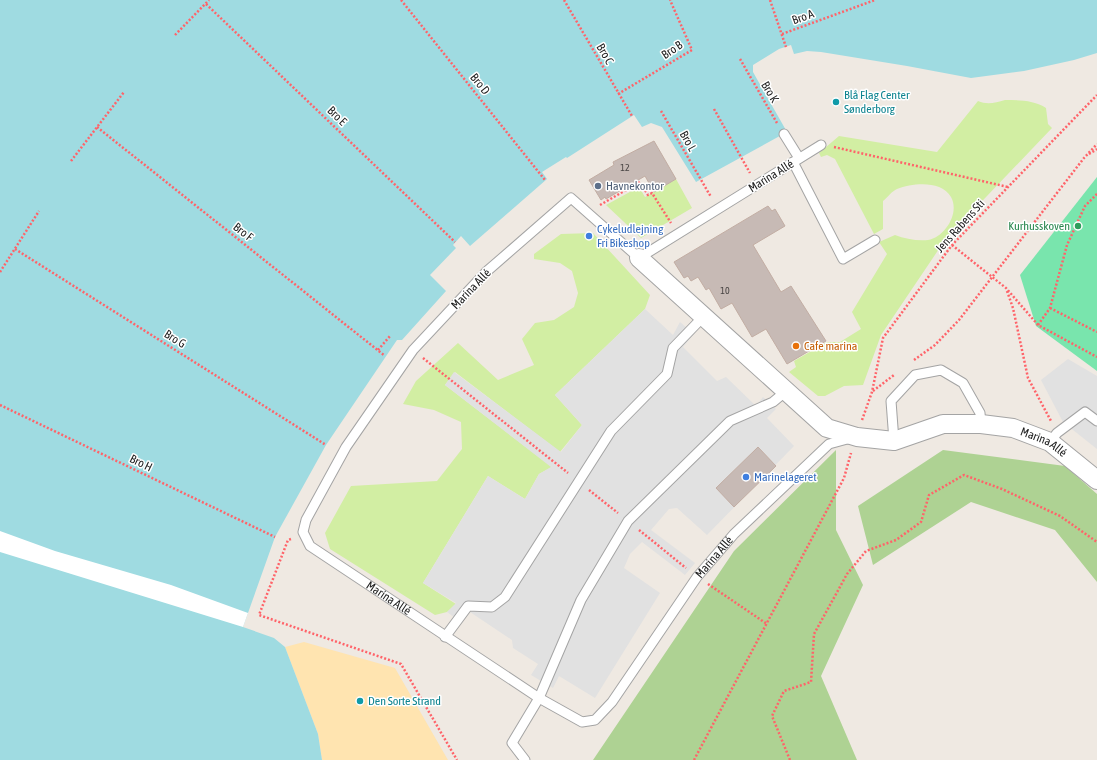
<svg xmlns="http://www.w3.org/2000/svg" width="1097" height="760" viewBox="0 0 1097 760" font-family="'Asap Condensed',sans-serif">
	<style>
		.grass { fill: #d2eea3 }
		.forest { fill: #aed293 }
		.sand { fill: #ffe4b0 }
		.pitch { fill: #79e5ad }
		.parking { fill: #e1e1e1 }
		.water { fill: #9fdbe1 }
		.pier { fill: #fff }
		.building { fill: #c7bab5; stroke: #c2ada3 }
		.lines { fill: none; stroke-linecap: round; stroke-linejoin: round }
		.lane-casing { stroke: #a4a4a4; stroke-width: 11 }
		.street-casing { stroke: #a4a4a4; stroke-width: 20 }
		.path { stroke: #ff6369; stroke-width: 2.5; stroke-dasharray: 2 2; stroke-linecap: butt }
		.lane { stroke: #fff; stroke-width: 9 }
		.street { stroke: #fff; stroke-width: 18 }
		.culture-dot { fill: #0f9aa8; stroke: #fff; stroke-width: 1.5 }
		.service-dot { fill: #5c6f8a; stroke: #fff; stroke-width: 1.5 }
		.leisure-dot { fill: #2e9e5b; stroke: #fff; stroke-width: 1.5 }
		.shop-dot { fill: #3f7fe0; stroke: #fff; stroke-width: 1.5 }
		.food-dot { fill: #e8710a; stroke: #fff; stroke-width: 1.5 }
		.labels { text-anchor: middle; stroke-width: 3; stroke-linejoin: round; paint-order: stroke }
		.number-label { font-size: 10px; fill: #484443 }
		.street-label { font-size: 12px; fill: #1d1d1d; stroke: #fff }
		.culture-label { font-size: 12px; fill: #0d838f; stroke: #fff; text-anchor: start }
		.service-label { font-size: 12px; fill: #4e5e75; stroke: #fff; text-anchor: start }
		.leisure-label { font-size: 12px; fill: #27864d; stroke: #fff; text-anchor: end }
		.shop-label { font-size: 12px; fill: #366cbe; stroke: #fff; text-anchor: start }
		.food-label { font-size: 12px; fill: #c56008; stroke: #fff; text-anchor: start }
	</style>
	<rect width="100%" height="100%" fill="#efe9e2"/>
	<g class="grass">
		<path d="M1005,100C1018,100 1035,100 1046,108L1048,124L1052,128L945,240L881,335L863,385L844,386L825,396H818L789,372L796,367L794,361L827,342H840L861,329L852,312L887,254L879,242L895,235C905,239 917,241 928,240C945,237 960,213 951,197C941,180 913,183 897,189C892,191 888,197 883,201V229L874,234L835,159L827,155L821,157L819,153L839,136L937,152L978,101C987,105 995,103 1005,100Z"/>
		<polygon points="676,179 692,208 641,238 606,205 639,187 645,197"/>
		<polygon points="593,233 650,295 645,309 555,395 582,425 560,452 455,372 445,385 552,467 539,474 525,499 488,476 423,583 456,604 447,612 435,615 330,549 325,533 351,486 437,481 462,449 461,422 434,410 403,404 416,381 458,343 498,380 534,365 522,339 535,323 554,320 574,307 578,293 572,271 560,263 534,259 534,254 561,234"/>
	</g>
	<g class="forest">
		<polygon points="836,450 836,530 863,585 821,676 857,760 593,760 734,551"/>
		<polygon points="943,450 1065,466 1097,494 1097,582 1055,530 971,502 873,565 858,506"/>
	</g>
	<polygon class="sand" points="304,642 395,668 448,760 322,760 318,734 285,647"/>
	<polygon class="pitch" points="1097,177 1097,371 1036,326 1020,275"/>
	<g class="parking">
		<polygon points="645,309 673,335 680,322 694,334 683,347 717,381 726,377 756,406 763,397 776,409 767,418 794,446 707,535 677,508 669,509 651,530 695,563 685,575 642,542 630,554 624,568 660,593 595,698 559,676 553,688 531,675 538,664 513,648 512,640 470,612 462,623 447,612 456,603 423,583 488,476 525,499 539,474 551,467 445,385 454,372 561,452 582,425 555,395"/>
		<polygon points="1068,359 1097,376 1097,449 1063,422 1041,380"/>
	</g>
	<polygon class="water" points="0,0 1097,0 1097,53 1074,60 1024,71 971,78 907,66 821,52 807,51 794,54 791,45 779,49 753,65 753,72 787,132 696,182 662,127 651,123 642,127 634,115 567,158 566,157 542,172 547,179 470,246 461,236 453,245 456,248 430,275 446,291 402,340 397,340 326,445 275,537 243,627 274,638 285,647 318,734 322,760 0,760"/>
	<polygon class="pier" points="0,531 55,551 171,585 248,613 243,627 0,552"/>
	<g class="building">
		<polygon points="654,141 676,179 654,192 645,176 606,199 605,197 601,200 589,180 614,165 613,162"/>
		<polygon points="768,206 772,211 775,209 785,226 753,245 781,292 791,286 826,341 787,364 766,329 752,337 732,303 721,309 709,288 706,290 698,277 691,281 688,276 684,278 674,262"/>
		<polygon points="758,447 776,466 734,507 716,488"/>
	</g>
	<g class="lines">
		<defs>
			<g id="lane">
				<polyline points="784,134 799,158"/>
				<path id="s1" d="M821,145L639,258L571,198L486,272L413,350L346,447L306,520L303,532L310,546L539,698L582,722L595,720L612,702L697,577L734,534L829,444L851,438"/>
				<polyline points="793,162 843,259 875,240"/>
				<polyline points="894,441 891,401 915,375 941,370 963,383 980,413 981,424"/>
				<polyline points="1050,442 1057,433 1085,412 1097,421"/>
				<polyline points="445,637 468,606 492,607 505,597 611,431 667,374 673,348 703,317"/>
				<polyline points="525,760 512,743 539,698 581,600 628,521 730,421 773,402 785,392"/>
			</g>
			<g id="street">
				<path id="s2" d="M639,258L827,428L857,437L894,441L943,424H981L1013,428L1050,442L1097,480"/>
			</g>
		</defs>
		<use href="#lane" class="lane-casing"/>
		<use href="#street" class="street-casing"/>
		<g class="path">
			<polyline points="401,0 545,180"/>
			<polyline points="564,0 632,116"/>
			<polyline points="770,0 786,47"/>
			<polyline points="206,4 455,242"/>
			<polyline points="782,34 875,0"/>
			<polyline points="175,35 209,0"/>
			<polyline points="740,59 777,123"/>
			<polyline points="618,94 692,50 670,0"/>
			<polyline points="714,109 750,173"/>
			<polyline points="661,111 711,197"/>
			<polyline points="97,127 385,356"/>
			<polyline points="834,147 1008,187"/>
			<polyline points="1089,154 1097,149"/>
			<polyline points="71,161 124,92"/>
			<polyline points="600,205 640,182 648,195 652,193 671,223"/>
			<polyline points="952,245 1006,288 1038,325 1097,357"/>
			<polyline points="15,249 326,445"/>
			<polyline points="0,272 39,211"/>
			<polyline points="1007,291 1013,308 1028,378 1051,421"/>
			<polyline points="1050,308 1097,332"/>
			<polyline points="1038,325 1050,308 1067,245 1085,206 1097,194"/>
			<polyline points="378,350 390,336"/>
			<polyline points="423,358 568,473"/>
			<polyline points="914,360 935,345 959,320 1084,158 1097,144"/>
			<polyline points="873,391 894,375"/>
			<polyline points="0,405 275,537"/>
			<polyline points="862,420 872,392 883,338 952,245 1097,95"/>
			<polyline points="589,490 618,513"/>
			<polyline points="639,530 686,568"/>
			<polyline points="291,539 288,540 259,615 401,664 457,760"/>
			<polyline points="708,584 767,624"/>
			<polyline points="694,760 844,478 851,453"/>
			<polyline points="790,760 772,716 784,691 811,682 814,634 847,574 866,551 896,540 921,522 929,495 964,475 1002,489 1060,516 1097,542"/>
		</g>
		<use href="#lane" class="lane"/>
		<use href="#street" class="street"/>
	</g>
	<g class="culture-dot">
		<circle cx="836" cy="102" r="4"/>
		<circle cx="360" cy="701" r="4"/>
	</g>
	<circle class="service-dot" cx="598" cy="186" r="4"/>
	<circle class="leisure-dot" cx="1078" cy="226" r="4"/>
	<g class="shop-dot">
		<circle cx="589" cy="236" r="4"/>
		<circle cx="746" cy="477" r="4"/>
	</g>
	<circle class="food-dot" cx="796" cy="346" r="4"/>
	<g class="labels">
		<g class="number-label">
			<text x="625" y="171">12</text>
			<text x="725" y="294">10</text>
		</g>
		<g class="street-label">
			<text transform="translate(803 17) rotate(-20)" y="4">Bro A</text>
			<text transform="translate(672 50) rotate(-34)" y="4">Bro B</text>
			<text transform="translate(605 54) rotate(60)" y="4">Bro C</text>
			<text transform="translate(480 84) rotate(51)" y="4">Bro D</text>
			<text transform="translate(770 92) rotate(59)" y="4">Bro K</text>
			<text transform="translate(337 116) rotate(44)" y="4">Bro E</text>
			<text transform="translate(688 141) rotate(61)" y="4">Bro L</text>
			<text transform="translate(771 176) rotate(-32)" y="4">Marina Allé</text>
			<text transform="translate(960 226) rotate(-48)" y="4">Jens Rabens Sti</text>
			<text transform="translate(243 232) rotate(38)" y="4">Bro F</text>
			<text transform="translate(471 289) rotate(-46)" y="4">Marina Allé</text>
			<text transform="translate(175 339) rotate(32)" y="4">Bro G</text>
			<text dy="4" stroke="none"><textPath href="#s2" startOffset="478">Marina Allé</textPath></text>
			<text transform="translate(141 463) rotate(26)" y="4">Bro H</text>
			<text dy="4" stroke="none"><textPath href="#s1" startOffset="1293">Marina Allé</textPath></text>
			<text dy="4" stroke="none"><textPath href="#s1" startOffset="848">Marina Allé</textPath></text>
		</g>
		<g class="culture-label">
			<text x="844" y="99">Blå Flag Center<tspan x="844" dy="14">Sønderborg</tspan></text>
			<text x="368" y="705">Den Sorte Strand</text>
		</g>
		<g class="service-label">
			<text x="606" y="190">Havnekontor</text>
		</g>
		<g class="leisure-label">
			<text x="1070" y="230">Kurhusskoven</text>
		</g>
		<g class="shop-label">
			<text x="597" y="233">Cykeludlejning<tspan x="597" dy="14">Fri Bikeshop</tspan></text>
			<text x="754" y="481">Marinelageret</text>
		</g>
		<g class="food-label">
			<text x="804" y="350">Cafe marina</text>
		</g>
	</g>
</svg>
